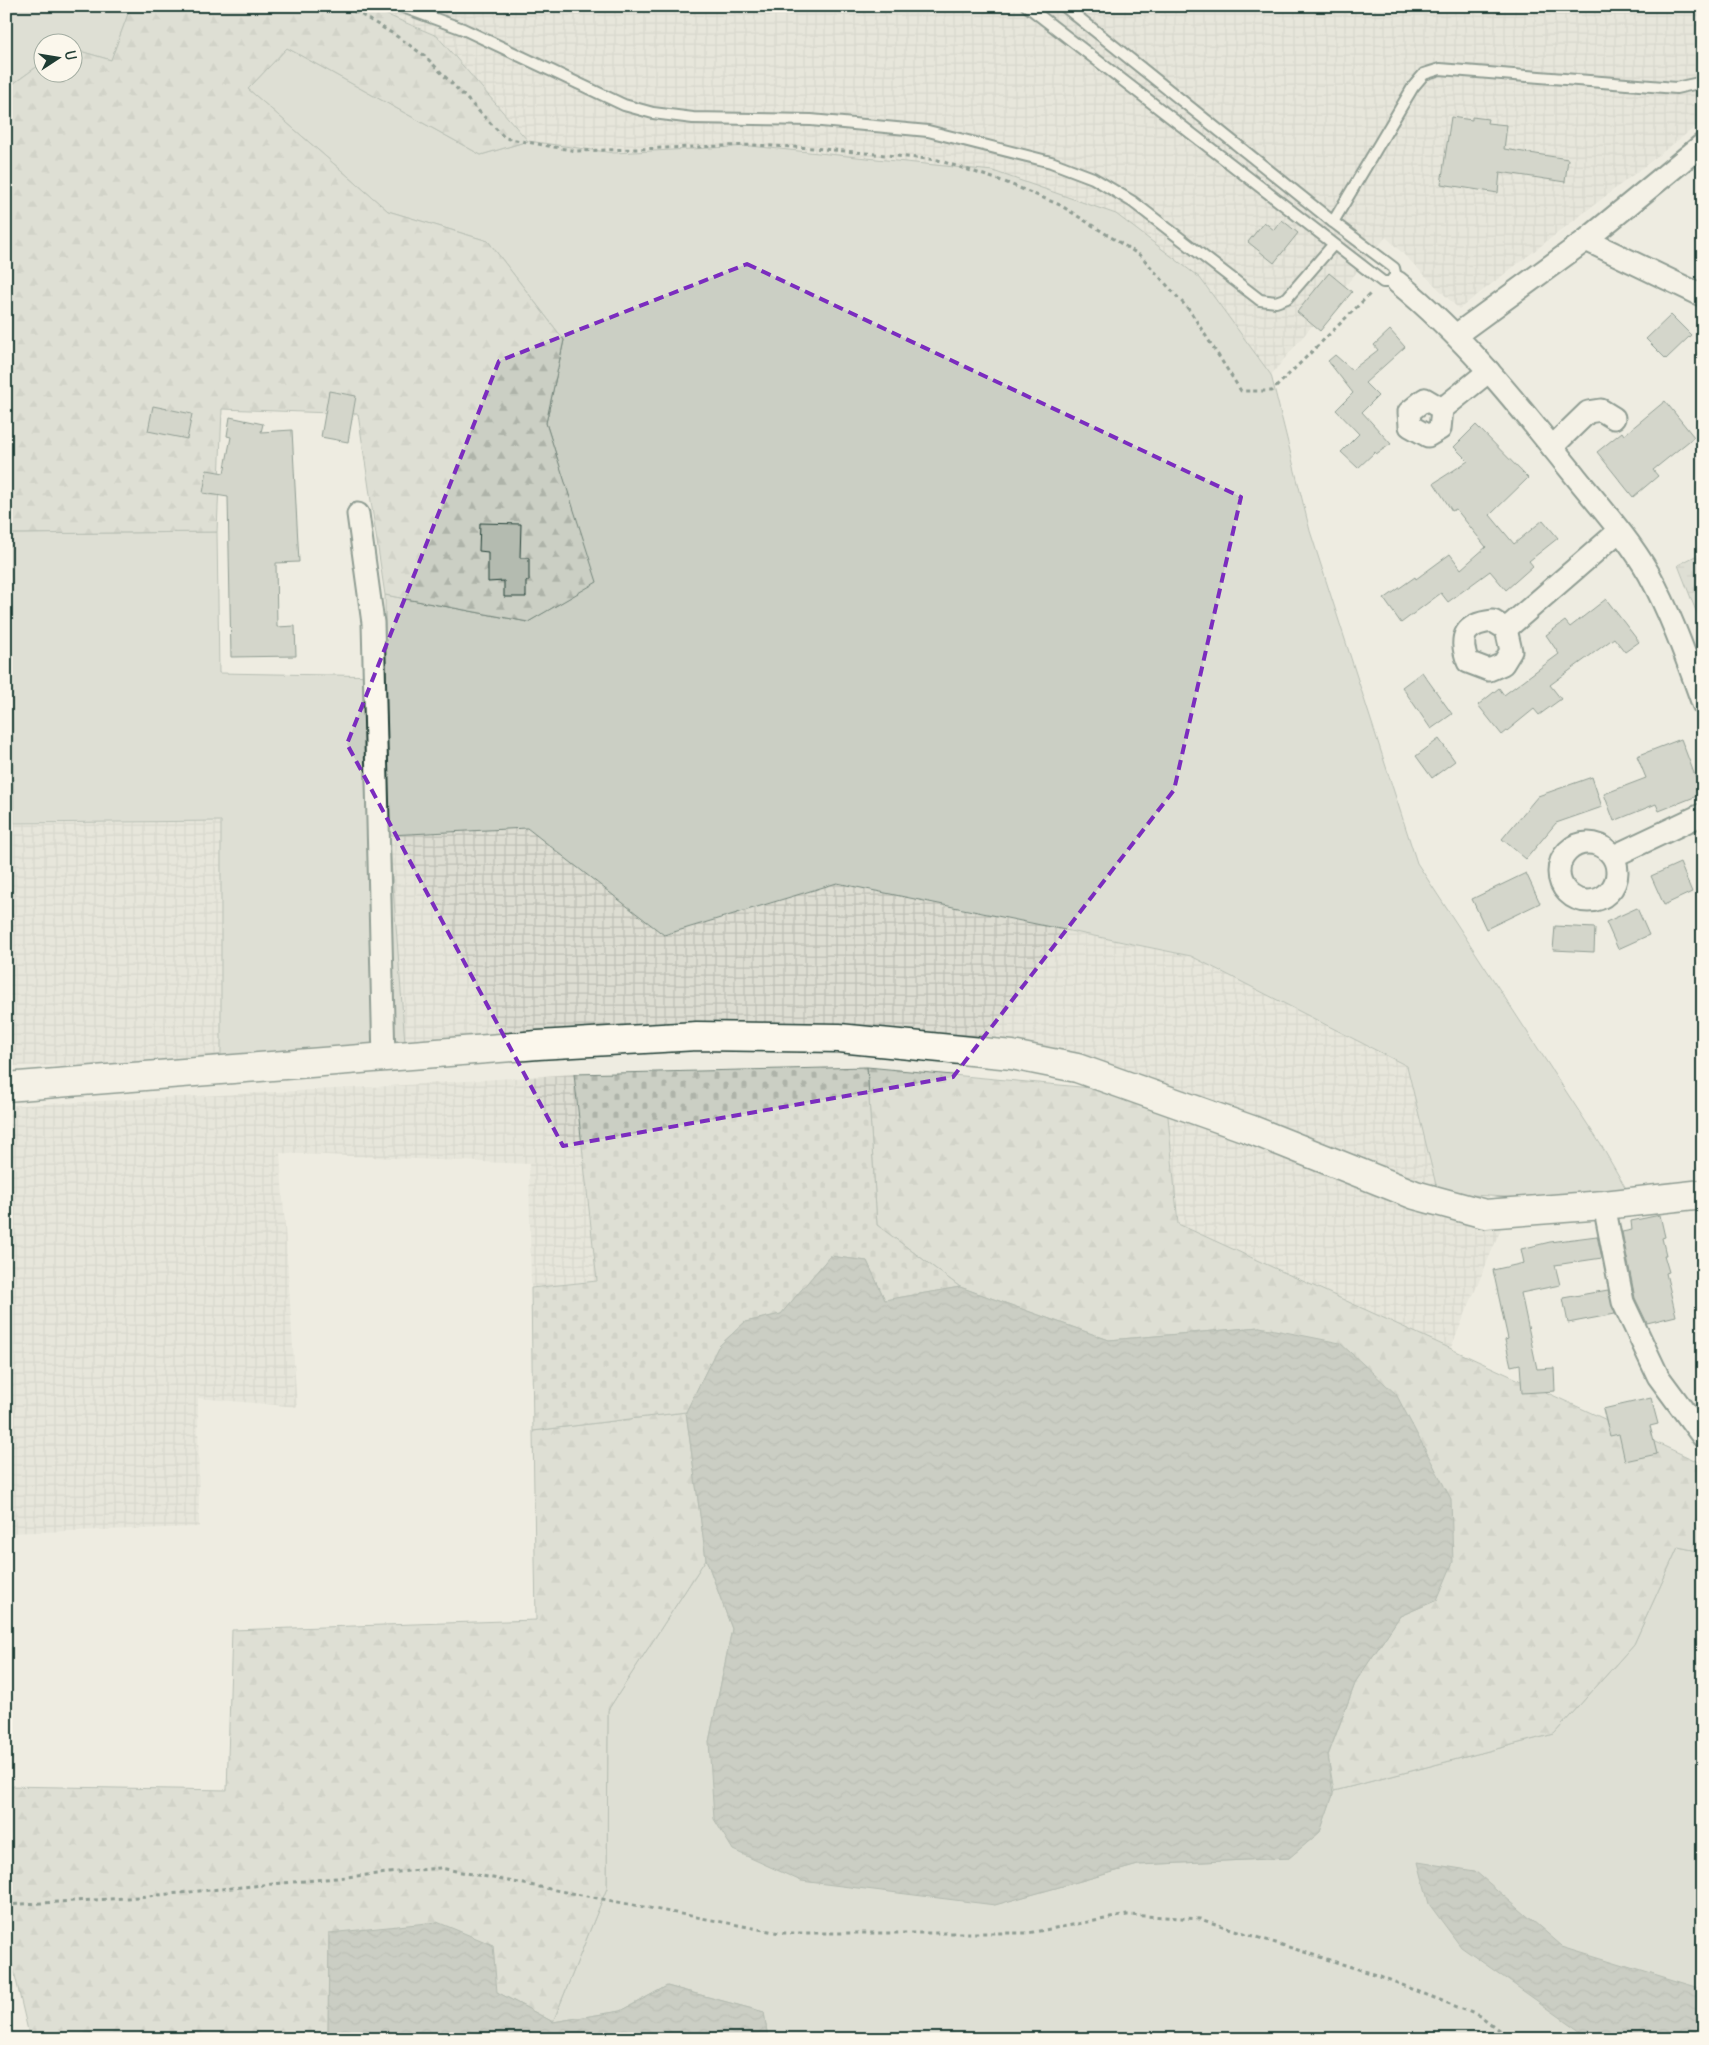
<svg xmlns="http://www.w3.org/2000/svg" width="1709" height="2045" viewBox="0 0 1709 2045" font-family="Delius,sans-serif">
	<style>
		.industrial { fill: url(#industrial-grid) }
		.green { fill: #cbcfc4; stroke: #75867c }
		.forest { fill: url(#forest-firs); stroke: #75867c }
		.wetland { fill: url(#wetland-marsh); stroke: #75867c }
		.cemetery { fill: url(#cemetery-stones); stroke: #75867c }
		.water { fill: url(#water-waves); stroke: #6c7d74 }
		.building { fill: #b4bbb0; stroke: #1f3d34 }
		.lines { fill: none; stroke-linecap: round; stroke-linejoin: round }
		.service-casing { stroke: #1f3d34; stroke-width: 14 }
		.minor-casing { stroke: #1f3d34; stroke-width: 25 }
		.secondary-casing { stroke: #1f3d34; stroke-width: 31 }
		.path { stroke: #1f3d34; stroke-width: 3; stroke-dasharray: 4 4; stroke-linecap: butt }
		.service { stroke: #fbf7ec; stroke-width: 10 }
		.minor { stroke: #fbf7ec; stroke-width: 21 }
		.secondary { stroke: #fbf7ec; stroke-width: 28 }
		.marked { fill: none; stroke: #7b2cbf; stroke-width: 4; stroke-dasharray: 10 6; stroke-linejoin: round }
	</style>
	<defs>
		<pattern id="industrial-grid" width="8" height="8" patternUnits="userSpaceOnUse" patternTransform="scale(1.25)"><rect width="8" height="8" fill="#ddddd2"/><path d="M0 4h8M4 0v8" fill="none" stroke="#bdbfb5"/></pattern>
		<pattern id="forest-firs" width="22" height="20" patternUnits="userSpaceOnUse" patternTransform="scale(1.25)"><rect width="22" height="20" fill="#cbcfc4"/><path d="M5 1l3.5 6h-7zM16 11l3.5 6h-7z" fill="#aeb3a9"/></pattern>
		<pattern id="wetland-marsh" width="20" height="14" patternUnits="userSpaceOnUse" patternTransform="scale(1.25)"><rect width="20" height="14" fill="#cbcfc4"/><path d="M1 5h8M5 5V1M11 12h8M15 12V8" fill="none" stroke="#aeb3a9"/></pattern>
		<pattern id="cemetery-stones" width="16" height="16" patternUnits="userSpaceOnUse" patternTransform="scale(1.25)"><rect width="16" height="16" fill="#cbcfc4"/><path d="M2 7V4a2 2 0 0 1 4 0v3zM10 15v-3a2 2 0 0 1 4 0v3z" fill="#aeb3a9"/></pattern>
		<pattern id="water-waves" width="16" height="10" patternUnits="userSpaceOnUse" patternTransform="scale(1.25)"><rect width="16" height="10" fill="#9fa89f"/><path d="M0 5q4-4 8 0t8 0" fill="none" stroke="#818a82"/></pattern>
	</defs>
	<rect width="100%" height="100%" fill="#eeece1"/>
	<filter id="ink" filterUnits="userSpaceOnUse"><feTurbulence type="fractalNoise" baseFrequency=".02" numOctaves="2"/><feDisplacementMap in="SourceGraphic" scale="10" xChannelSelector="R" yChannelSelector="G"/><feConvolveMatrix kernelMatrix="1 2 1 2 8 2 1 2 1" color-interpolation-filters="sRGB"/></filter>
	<g filter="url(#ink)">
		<g class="industrial">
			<polygon points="366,6 1703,6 1703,121 1459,309 1386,237 1271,375 1200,278 750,146 614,153 528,141 437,36"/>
			<polygon points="221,821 221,1063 6,1066 6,824"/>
			<polygon points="527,828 664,935 837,883 1191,956 1407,1066 1438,1193 1501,1229 1450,1350 1178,1224 1166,1095 865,1031 405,1043 389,835"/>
			<polygon points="574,1074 597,1281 531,1288 529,1164 280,1153 297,1407 198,1398 199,1527 6,1533 6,1106 390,1086"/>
		</g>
		<g class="green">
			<polygon points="6,6 131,6 111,60 73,49 72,42 42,42 42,63 6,89"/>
			<polygon points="287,48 481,155 528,141 614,153 750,146 993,171 1116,214 1200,278 1271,375 1310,531 1417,863 1601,1145 1628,1192 1540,1199 1438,1193 1407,1066 1191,956 837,883 664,935 527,828 389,835 405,1043 221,1063 221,821 14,823 10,534 217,532 219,673 386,676 385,595 528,622 596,582 546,423 564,340 488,241 388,211 248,89"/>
			<polygon points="1678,1547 1703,1552 1703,2039 768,2039 764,2012 667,1986 621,2011 553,2022 607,1888 608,1710 706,1559 732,1629 709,1742 994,1905 1138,1865 1289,1858 1320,1832 1334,1791 1554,1734 1634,1644"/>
		</g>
		<g class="forest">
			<polygon points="131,6 366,6 437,36 528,141 481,155 287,48 248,89 388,211 488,241 564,340 546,423 597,582 528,622 385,595 358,414 222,409 217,532 6,534 6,89 42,63 42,72 72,72 73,49 111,60"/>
			<polygon points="867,1067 1166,1095 1178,1224 1703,1464 1703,1552 1678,1547 1634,1644 1554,1734 1334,1791 1328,1756 1356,1681 1400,1616 1437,1600 1260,1327 1109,1340 960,1287 877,1225"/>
			<polygon points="686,1412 706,1559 608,1710 607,1888 553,2022 497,1992 329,1933 328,2039 30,2039 6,1937 6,1786 227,1790 232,1630 536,1620 533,1431"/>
		</g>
		<polygon class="wetland" points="1703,552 1703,629 1678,565"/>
		<polygon class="cemetery" points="867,1067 877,1225 960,1287 885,1300 867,1261 830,1256 781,1314 745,1322 718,1347 686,1412 533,1431 531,1288 597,1281 574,1074"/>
		<g class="water">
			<polygon points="830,1256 867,1261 885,1300 960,1287 1109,1340 1260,1327 1340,1343 1396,1394 1451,1499 1453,1562 1437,1600 1400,1616 1356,1681 1328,1755 1333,1795 1320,1832 1289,1858 1138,1865 995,1905 801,1881 733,1850 714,1819 709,1742 732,1629 706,1559 686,1412 718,1347 745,1322 781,1314"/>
			<polygon points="1418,1862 1475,1871 1562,1946 1703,1989 1703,2039 1591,2039 1461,1947 1429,1904"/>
			<polygon points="437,1922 493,1945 497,1992 553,2022 621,2011 667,1986 764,2012 768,2039 328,2039 329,1933"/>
		</g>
		<g class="building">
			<polygon points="1451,117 1472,120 1472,117 1488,119 1487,123 1507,125 1504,149 1568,159 1565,182 1500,172 1498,193 1441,184"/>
			<polygon points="1282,220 1298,233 1274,263 1248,242 1264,222 1274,230"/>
			<polygon points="1329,273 1352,292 1320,331 1297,312"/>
			<polygon points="1671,315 1691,335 1666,359 1646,339"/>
			<polygon points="1390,330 1405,347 1365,383 1378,396 1362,412 1391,444 1376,454 1375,452 1358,468 1341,452 1359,434 1336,410 1353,393 1328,361 1335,355 1352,370 1378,350 1374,345"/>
			<polygon points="329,391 356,396 348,442 321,437"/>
			<polygon points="1665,401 1694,437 1653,470 1658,476 1633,497 1597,452 1622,432 1624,435"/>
			<polygon points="153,406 192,414 187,439 148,431"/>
			<polygon points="230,417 263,424 261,432 292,430 299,562 276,563 277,627 295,626 296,656 231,657 228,497 203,493 207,470 224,473 231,437 227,436"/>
			<polygon points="1476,425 1528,478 1490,515 1514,544 1543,520 1558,538 1529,561 1533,566 1506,590 1490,571 1448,602 1441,593 1401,623 1384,599 1415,577 1416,579 1450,554 1461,569 1486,547 1456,509 1452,511 1434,483 1468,461 1454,447"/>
			<polygon points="480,523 521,524 520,558 529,558 529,581 526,581 526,597 504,597 504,581 488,582 488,552 479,551"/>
			<polygon points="1606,599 1639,642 1625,652 1614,638 1550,685 1561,699 1539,715 1534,709 1502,735 1478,705 1499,688 1504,695 1559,654 1546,635 1565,621 1570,627"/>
			<polygon points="1422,672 1452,714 1431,729 1402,687"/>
			<polygon points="1439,739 1455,761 1432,778 1416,756"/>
			<polygon points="1681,739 1702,794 1659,811 1656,804 1614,821 1604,794 1646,778 1637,756"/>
			<polygon points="1592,777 1602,807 1556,823 1526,859 1502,839 1538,796"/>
			<polygon points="1680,863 1692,892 1664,905 1651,876"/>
			<polygon points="1526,873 1540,903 1486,929 1472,899"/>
			<polygon points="1637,908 1649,935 1618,949 1606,922"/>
			<polygon points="1555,926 1595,928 1594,952 1553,950"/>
			<polygon points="1660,1215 1665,1237 1662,1238 1666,1255 1664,1255 1669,1272 1666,1273 1676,1316 1647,1323 1635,1298 1622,1232 1632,1230 1631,1221"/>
			<polygon points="1597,1236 1602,1258 1555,1265 1560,1285 1521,1293 1537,1369 1554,1368 1555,1391 1522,1393 1520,1364 1511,1366 1505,1340 1508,1339 1493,1270 1524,1263 1521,1249 1550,1242"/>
			<polygon points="1608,1290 1615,1314 1568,1323 1563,1298"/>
			<polygon points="1651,1398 1658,1424 1650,1426 1657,1454 1625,1461 1619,1434 1610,1436 1603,1409"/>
		</g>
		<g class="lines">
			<defs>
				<g id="service">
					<polyline points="400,6 463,29 624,105 653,113 693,118 811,120 928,131 1051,162 1093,178 1133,202 1260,300 1276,302 1287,298 1333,245"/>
					<polyline points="1027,6 1383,282 1397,282 1394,268 1333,222 1064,6"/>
					<polyline points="1333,222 1413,87 1424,74 1440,69 1676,88 1703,82"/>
				</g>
				<g id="minor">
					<polyline points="1586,240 1703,296"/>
					<path d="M1397,282C1466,338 1521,408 1576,477C1601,508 1629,539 1649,574C1672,616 1687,660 1703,704"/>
					<polyline points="1456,335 1586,240 1703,144"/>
					<polygon points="1425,399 1442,409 1440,429 1428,436 1410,426 1409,412"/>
					<polyline points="1442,409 1489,371"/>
					<polyline points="1552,447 1588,412 1601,410 1614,418"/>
					<polyline points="358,514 373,623 384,1059"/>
					<path d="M1493,621L1506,629L1511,651L1503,664L1489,670L1468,662C1458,636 1465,624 1493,621Z"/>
					<polyline points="1506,629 1619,531"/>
					<circle cx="1588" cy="872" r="29"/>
					<polyline points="1614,856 1703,814"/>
					<polyline points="1604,1205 1623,1302 1658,1376 1703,1437"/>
				</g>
				<polyline id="secondary" points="6,1087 538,1045 697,1036 839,1038 1012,1055 1077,1068 1252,1130 1415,1195 1485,1214 1604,1205 1703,1194"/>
			</defs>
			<use href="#service" class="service-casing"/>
			<use href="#minor" class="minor-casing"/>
			<use href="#secondary" class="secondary-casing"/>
			<g class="path">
				<polyline points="339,6 360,14 395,35 425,56 505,138 576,151 753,145 813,148 938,160 1005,182 1060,205 1141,256 1190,311 1241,391 1272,391 1371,293"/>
				<polyline points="6,1905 127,1898 440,1868 780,1933 1028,1933 1127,1915 1200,1919 1380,1976 1482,2017 1510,2039"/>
			</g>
			<use href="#service" class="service"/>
			<use href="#minor" class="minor"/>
			<use href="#secondary" class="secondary"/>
		</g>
	</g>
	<path d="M0 0H1709V2045H0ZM747,264L1241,497L1174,790L953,1077L563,1146L347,744L499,361Z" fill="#eeece1" fill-opacity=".55" fill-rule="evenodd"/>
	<path class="marked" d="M747,264L1241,497L1174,790L953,1077L563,1146L347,744L499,361Z"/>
	<rect width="1709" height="2045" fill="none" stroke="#fbf7ec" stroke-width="25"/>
	<rect x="12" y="12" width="1684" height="2020" fill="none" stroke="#1f3d34" stroke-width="2" filter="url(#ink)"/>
	<g transform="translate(58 58) rotate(78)"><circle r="24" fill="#fbf7ec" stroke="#a3ada2"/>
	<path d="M0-4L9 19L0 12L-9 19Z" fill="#1f3d34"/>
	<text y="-8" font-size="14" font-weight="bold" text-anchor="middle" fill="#1f3d34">U</text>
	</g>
</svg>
